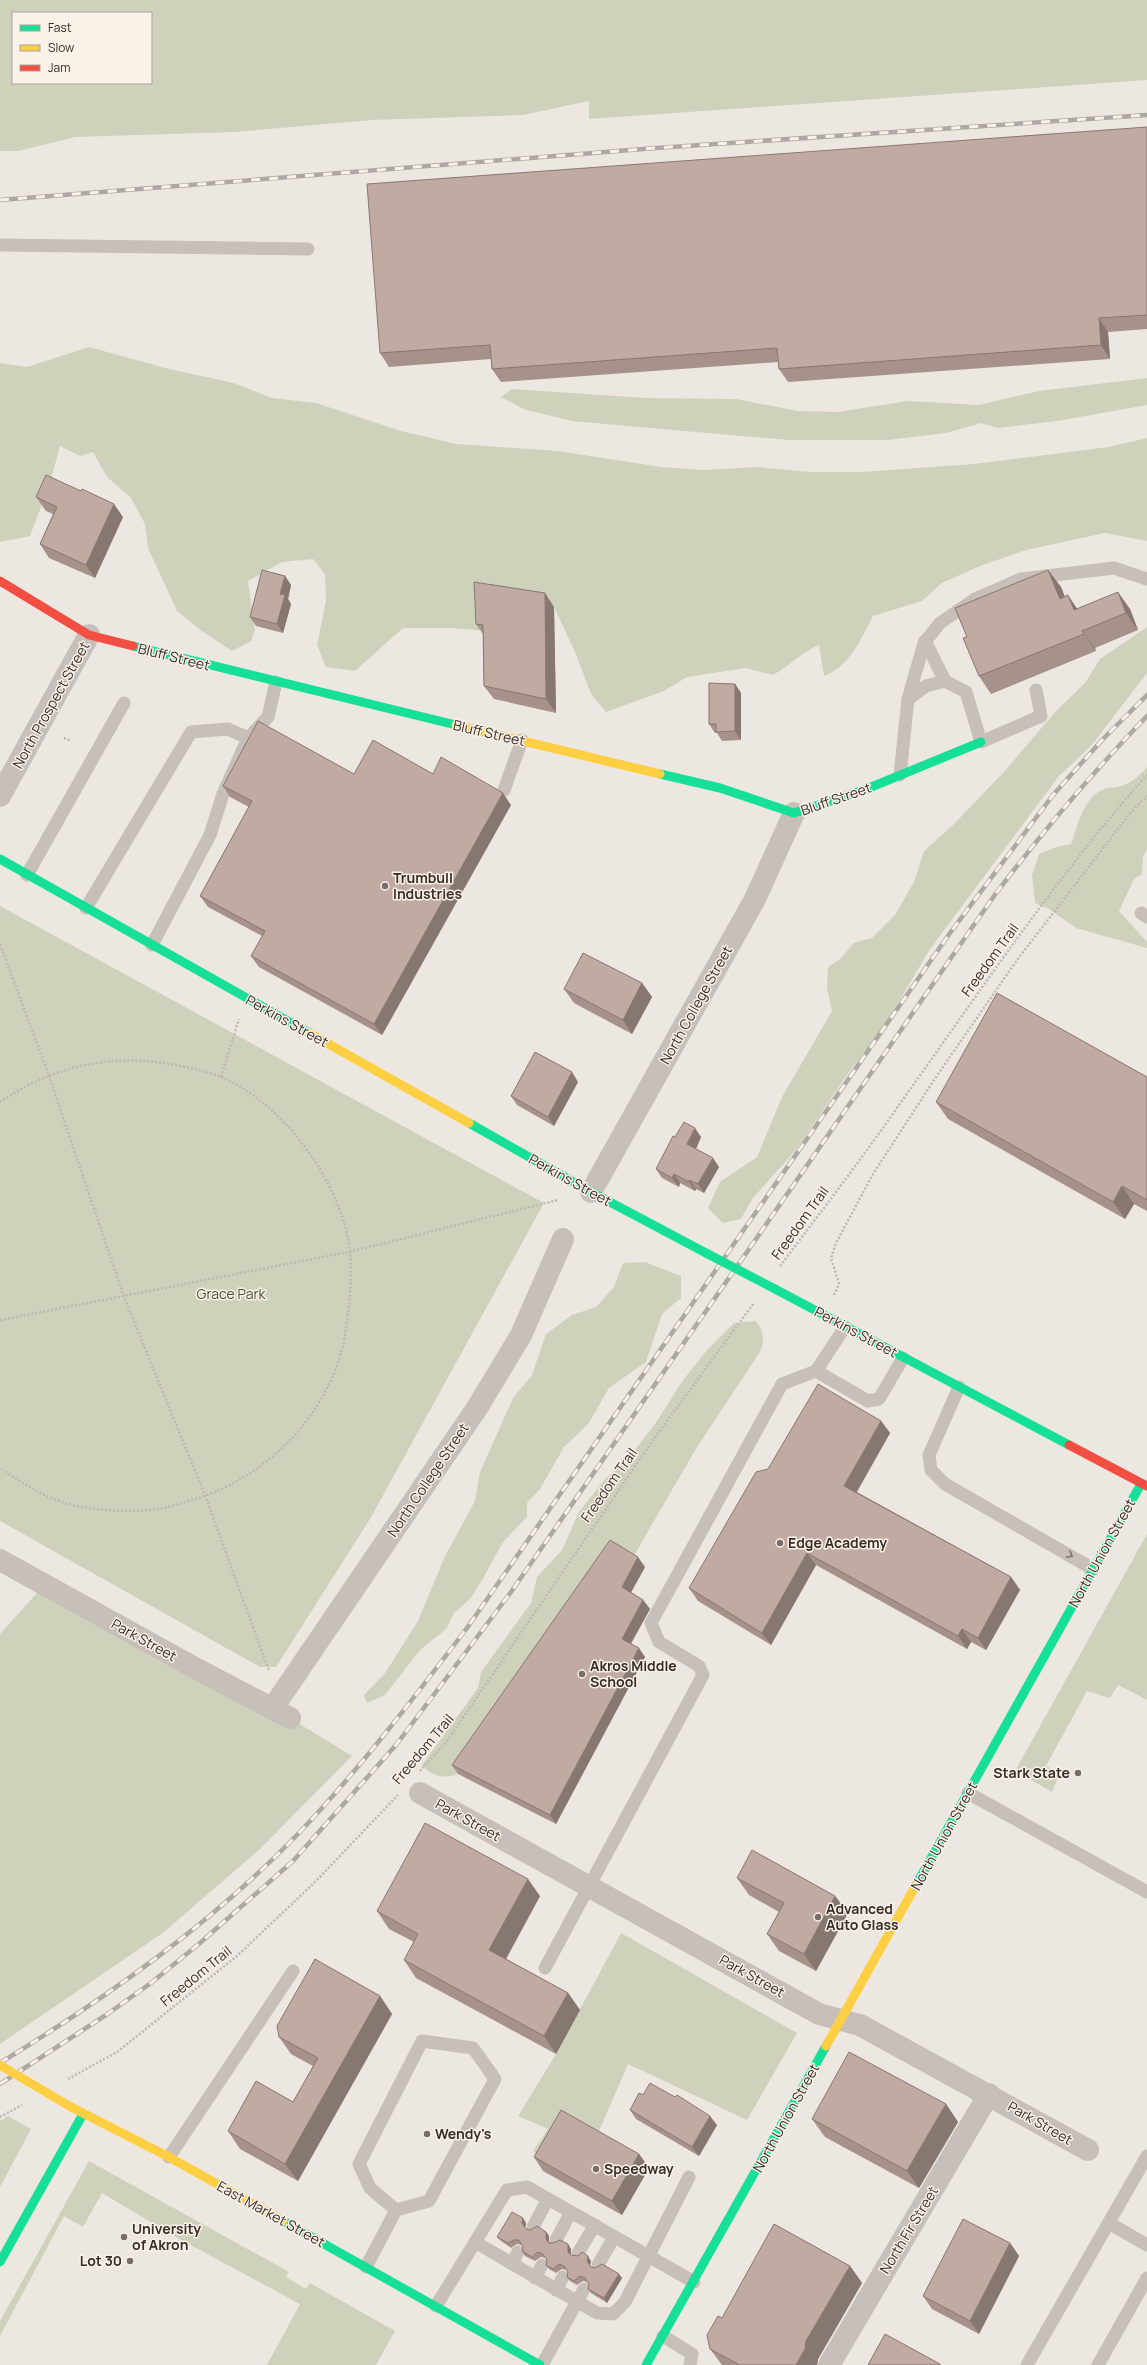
<svg xmlns="http://www.w3.org/2000/svg" width="1147" height="2365" viewBox="0 0 1147 2365" font-family="Manrope,sans-serif">
	<style>
		.green { fill: #cfd2bb; fill-rule: evenodd }
		.lines { fill: none; stroke-linecap: round; stroke-linejoin: round }
		.path { stroke: #bfb7b2; stroke-width: 2.5; stroke-dasharray: 2 2; stroke-linecap: butt }
		.lane { stroke: #c6bfba; stroke-width: 13 }
		.street { stroke: #c6bfba; stroke-width: 22 }
		.fast { stroke: #16e098; stroke-width: 9 }
		.slow { stroke: #ffcf43; stroke-width: 9 }
		.jam { stroke: #f24e42; stroke-width: 9 }
		.rail-casing { stroke: #aea8a4; stroke-width: 4.5 }
		.rail { stroke: #faf1e8; stroke-width: 3; stroke-dasharray: 9; stroke-linecap: butt }
		.fast-bridge { stroke: #16e098; stroke-width: 9 }
		.slow-bridge { stroke: #ffcf43; stroke-width: 9 }
		.wall { fill: #a6928b }
		.shaded-wall { fill: #877771 }
		.building { fill: #c1aaa2; stroke: #877771 }
		.oneway { stroke: #776e6a }
		.poi-dot { fill: #776d69; stroke: #faf1e8; stroke-width: 1.5 }
		.labels { text-anchor: middle; stroke-width: 3; stroke-linejoin: round; paint-order: stroke }
		.street-label { font-size: 14px; fill: #372c28; stroke: #faf1e8 }
		.poi-label { font-size: 14px; font-weight: bold; fill: #372c28; stroke: #faf1e8; text-anchor: start }
		.park-label { font-size: 14px; fill: #47552c; stroke: #faf1e8 }
	</style>
	<rect width="100%" height="100%" fill="#ede7e1"/>
	<g class="green">
		<path d="M0,0H1147V80L589,119V101L523,115L372,120L235,132L75,137L18,151H0ZM13,13H151V83H13Z"/>
		<path d="M89,347L169,369L234,383L272,398L316,403L401,431L456,444L558,451L661,467L704,470L758,467L810,472H862L974,464L1109,447L1147,438V541L1105,533L1026,550L980,566L942,583L922,601L873,616C861,639 850,666 824,676L819,645C801,652 790,666 773,675L746,668L687,677L664,691L606,712L591,694L575,652L554,607L485,631L452,628H403L355,671L326,667L317,645L326,601L325,574L313,559L282,562L248,581L255,630L251,641L232,651L202,631L177,611L148,548L145,524L131,498L107,477L93,452L80,456L60,446L50,483L30,536L0,542V363L27,367Z"/>
		<polygon points="1147,378 1147,405 1057,421 998,428 981,423 946,433 888,440 788,440 572,421 526,410 501,397 512,389 646,398 736,399 798,411 838,412 908,401 978,405 1039,391"/>
		<polygon points="1147,627 1147,673 1091,746 1059,776 945,929 927,954 880,1034 849,1072 795,1151 753,1198 741,1219 723,1223 708,1208 720,1182 757,1157 782,1097 832,1011 827,988 828,967 840,959 854,943 872,938 895,915 914,882 924,851 953,825 1003,773 1056,711 1085,683 1100,659"/>
		<path d="M1147,767V850L1143,856L1142,874L1134,879L1119,911L1147,942V948L1076,928L1049,909L1035,903L1032,875L1039,854L1056,847L1071,844C1078,826 1083,797 1104,789C1107,787 1112,788 1116,787C1129,785 1138,777 1147,767Z"/>
		<polygon points="0,906 544,1203 370,1519 276,1667 260,1667 0,1521"/>
		<polygon points="645,1262 681,1276 681,1298 662,1314 646,1362 609,1388 589,1423 564,1447 540,1489 527,1503 527,1517 503,1542 482,1580 470,1599 454,1613 446,1629 420,1650 385,1695 367,1703 364,1695 385,1673 418,1621 445,1556 475,1501 480,1472 513,1398 532,1375 546,1334 572,1315 596,1307 614,1287 623,1263"/>
		<path d="M756,1321C764,1332 765,1340 760,1352L697,1447L632,1559L616,1549L458,1774C444,1779 432,1777 422,1765L478,1688L481,1672L531,1603L537,1577L562,1550L579,1512L604,1480L628,1459L657,1421L681,1383L706,1351L734,1323Z"/>
		<polygon points="1147,1534 1147,1700 1118,1685 1110,1698 1087,1691 1046,1766 1060,1774 1052,1792 1015,1771"/>
		<polygon points="44,1585 290,1718 352,1756 260,1849 164,1932 0,2044 0,1634"/>
		<polygon points="621,1933 797,2033 747,2120 628,2064 596,2138 547,2164 533,2151 548,2129 518,2116 556,2054"/>
		<polygon points="8,2116 31,2129 0,2187 0,2121"/>
		<polygon points="89,2161 289,2272 286,2277 306,2289 310,2283 395,2331 376,2365 267,2365 300,2304 181,2240 102,2193 83,2227 64,2216 0,2336 0,2321"/>
	</g>
	<g class="lines">
		<g class="path">
			<polyline points="64,738 71,741"/>
			<polyline points="0,944 49,1076 124,1297 205,1495 269,1671"/>
			<polyline points="221,1077 239,1019"/>
			<path d="M0,1102C48,1069 106,1054 163,1063C182,1066 203,1070 221,1077C281,1102 335,1175 348,1238C353,1265 351,1294 347,1321C345,1331 345,1341 342,1350C323,1419 267,1475 201,1497C187,1501 173,1507 158,1509C130,1513 93,1511 65,1503C43,1496 19,1481 0,1468"/>
			<path d="M780,1266C820,1213 861,1160 899,1105C979,993 1055,878 1147,775"/>
			<polyline points="834,1295 839,1284 831,1258 836,1243 873,1174 936,1077 1017,960 1131,812 1147,796"/>
			<polyline points="0,1320 349,1252 558,1200"/>
			<polyline points="420,1771 447,1741 653,1440 754,1303"/>
			<polyline points="68,2079 117,2052 237,1956 315,1882 398,1795"/>
			<polyline points="0,2117 22,2105"/>
		</g>
		<g class="lane">
			<polyline points="0,245 308,249"/>
			<polyline points="925,641 945,681 966,692 981,742 1041,716 1036,690"/>
			<polyline points="908,699 926,686 945,681"/>
			<polyline points="250,736 268,717 276,682"/>
			<polyline points="900,775 908,699 924,643 940,623 975,599 1021,579 1114,568 1147,579"/>
			<polyline points="504,790 522,740"/>
			<polyline points="27,875 124,703"/>
			<polyline points="86,908 191,732 228,729 248,738 223,794 210,835 152,945"/>
			<polyline points="1141,913 1147,917"/>
			<polyline points="816,1371 868,1401 879,1399 903,1358"/>
			<polyline points="959,1387 929,1455 931,1470 945,1484 1093,1569"/>
			<polyline points="968,1793 1147,1892"/>
			<polyline points="545,1968 703,1675 699,1666 659,1642 651,1623 782,1384 816,1371 845,1327"/>
			<polyline points="169,2157 293,1971"/>
			<polyline points="1109,2223 1147,2245"/>
			<polyline points="533,2227 548,2199"/>
			<polyline points="556,2240 571,2212"/>
			<polyline points="475,2242 597,2313 613,2314 625,2302 689,2177"/>
			<polyline points="578,2253 595,2225"/>
			<polyline points="512,2264 518,2252"/>
			<polyline points="598,2265 614,2237"/>
			<polyline points="366,2267 396,2210 429,2201 495,2079 473,2048 422,2041 359,2164 370,2188 396,2210"/>
			<polyline points="535,2278 542,2265"/>
			<polyline points="556,2290 563,2277"/>
			<polyline points="436,2306 507,2190 527,2187 694,2282"/>
			<polyline points="663,2336 692,2354 690,2365"/>
			<polyline points="542,2365 584,2289"/>
			<polyline points="1027,2365 1147,2156"/>
			<polyline points="1098,2365 1147,2278"/>
		</g>
		<g class="street">
			<polyline points="0,796 89,635"/>
			<polyline points="591,1192 755,899 794,813"/>
			<polyline points="0,1560 195,1668 290,1718"/>
			<polyline points="272,1709 477,1408 521,1335 563,1239"/>
			<polyline points="420,1793 819,2014 860,2025 1088,2150"/>
			<polyline points="829,2365 989,2094"/>
		</g>
		<g class="fast">
			<polyline points="133,646 456,725"/>
			<polyline points="660,774 720,788 794,813 864,790 981,742"/>
			<polyline points="0,859 309,1033"/>
			<polyline points="469,1123 591,1192 706,1253"/>
			<polyline points="775,1289 1069,1445"/>
			<polyline points="916,1885 1141,1484"/>
			<polyline points="283,2221 540,2365"/>
			<polyline points="0,2262 83,2114"/>
			<polyline points="646,2365 826,2046"/>
		</g>
		<g class="slow">
			<polyline points="456,725 660,774"/>
			<polyline points="309,1033 469,1123"/>
			<polyline points="826,2046 916,1885"/>
			<polyline points="71,2107 169,2157 283,2221"/>
		</g>
		<g class="jam">
			<polyline points="0,581 89,635 133,646"/>
			<polyline points="1069,1445 1147,1486"/>
		</g>
		<defs>
			<g id="rail">
				<polyline points="0,200 656,148 1147,115"/>
				<path d="M0,2063C106,1998 210,1925 297,1835C359,1770 413,1699 467,1628L950,933L1053,795L1103,739L1147,695"/>
				<path d="M0,2084L106,2015L151,1983L200,1943L293,1861L396,1745L511,1592L994,896C1043,831 1091,774 1147,716"/>
			</g>
		</defs>
		<use href="#rail" class="rail-casing"/>
		<use href="#rail" class="rail"/>
		<polyline class="fast-bridge" points="706,1253 775,1289"/>
		<polyline class="slow-bridge" points="0,2065 71,2107"/>
	</g>
	<g class="wall">
		<polygon points="1147,127 1147,329 1108,332 1110,359 788,382 779,369 778,362 501,382 492,369 491,359 389,367 380,353"/>
		<polygon points="81,491 123,517 95,578 49,558 40,544 53,514 46,511 36,497"/>
		<polygon points="1048,570 1061,587 1065,597 1077,609 1130,609 1138,630 1095,648 1096,651 991,694 979,676 967,637"/>
		<polygon points="285,576 291,585 288,599 291,604 283,633 256,626 250,617"/>
		<polygon points="554,607 556,713 494,699 484,686 483,634 476,624"/>
		<polygon points="735,684 741,693 741,740 722,741 717,733 715,733 709,724"/>
		<polygon points="354,774 433,774 511,805 382,1035 259,967 251,956 262,936 208,907 200,896 249,807 230,797 223,786"/>
		<polygon points="642,983 652,997 632,1034 574,1003 564,989"/>
		<polygon points="1147,1077 1147,1211 1134,1204 1125,1219 948,1119 936,1102"/>
		<polygon points="578,1082 554,1126 517,1105 511,1096"/>
		<polygon points="675,1137 701,1137 696,1149 719,1167 704,1193 696,1189 695,1191 680,1183 679,1187 662,1178 656,1169"/>
		<polygon points="881,1421 890,1433 857,1492 1011,1577 1020,1590 986,1650 971,1642 967,1649 816,1565 771,1645 698,1601 689,1588 768,1469"/>
		<polygon points="645,1567 631,1592 643,1600 650,1609 631,1644 645,1657 556,1824 458,1774 452,1765"/>
		<polygon points="737,1878 835,1896 848,1913 816,1971 779,1951 767,1934 779,1912 749,1895"/>
		<polygon points="540,1896 506,1959 568,1993 580,2010 556,2054 416,1978 404,1960 414,1942 389,1929 377,1911"/>
		<polygon points="380,1996 392,2014 298,2181 240,2149 228,2131 293,2102 313,2066 291,2054 279,2037"/>
		<polygon points="643,2095 717,2125 699,2156 636,2119 630,2110"/>
		<polygon points="946,2104 958,2122 919,2188 825,2137 812,2119"/>
		<polygon points="639,2154 649,2168 622,2215 543,2171 534,2157"/>
		<polygon points="526,2223 525,2228 526,2229 530,2230 546,2232 549,2236 549,2242 571,2249 571,2255 591,2261 590,2265 591,2267 622,2278 607,2303 591,2293 588,2289 589,2284 588,2282 583,2281 577,2285 570,2281 567,2277 568,2272 567,2270 562,2269 556,2273 549,2269 546,2265 547,2260 546,2258 541,2257 535,2261 525,2256 522,2251 523,2247 522,2245 517,2244 511,2248 501,2241 497,2237"/>
		<polygon points="1010,2243 1019,2256 979,2334 932,2309 923,2296"/>
		<polygon points="850,2266 862,2283 818,2359 817,2365 722,2365 710,2349"/>
	</g>
	<g class="shaded-wall">
		<polygon points="1099,318 1108,332 1110,359 1101,345"/>
		<polygon points="114,504 123,517 95,578 86,565"/>
		<polygon points="1048,570 1061,587 1072,616 1060,599"/>
		<polygon points="285,576 291,585 288,599 291,604 283,633 277,624 280,594"/>
		<polygon points="1118,592 1130,609 1138,630 1126,613"/>
		<polygon points="545,593 554,607 556,713 546,699"/>
		<polygon points="1068,595 1080,613 1074,610"/>
		<polygon points="1082,631 1095,648 1096,651 1084,634"/>
		<polygon points="735,684 741,693 741,740 735,731"/>
		<polygon points="503,793 511,805 382,1035 374,1024"/>
		<polygon points="642,983 652,997 632,1034 623,1020"/>
		<polygon points="572,1072 578,1082 554,1126 548,1117"/>
		<polygon points="695,1128 701,1137 694,1153 687,1144"/>
		<polygon points="713,1158 719,1167 704,1193 698,1184"/>
		<polygon points="674,1174 680,1183 679,1187 672,1178"/>
		<polygon points="689,1180 696,1189 695,1191 689,1182"/>
		<polygon points="1122,1186 1134,1204 1125,1219 1113,1202"/>
		<polygon points="881,1421 890,1433 853,1498 844,1486"/>
		<polygon points="807,1553 816,1565 771,1645 762,1633"/>
		<polygon points="638,1557 645,1567 629,1596 622,1587"/>
		<polygon points="1011,1577 1020,1590 986,1650 978,1638"/>
		<polygon points="643,1600 650,1609 628,1648 622,1639"/>
		<polygon points="962,1629 971,1642 967,1649 958,1636"/>
		<polygon points="639,1648 645,1657 556,1824 550,1815"/>
		<polygon points="528,1879 540,1896 501,1968 489,1950"/>
		<polygon points="835,1896 848,1913 816,1971 804,1954"/>
		<polygon points="568,1993 580,2010 556,2054 544,2036"/>
		<polygon points="380,1996 392,2014 298,2181 285,2164"/>
		<polygon points="946,2104 958,2122 919,2188 907,2171"/>
		<polygon points="710,2116 717,2125 699,2156 692,2147"/>
		<polygon points="639,2154 649,2168 622,2215 612,2201"/>
		<polygon points="523,2218 526,2223 525,2228 529,2234 522,2223"/>
		<polygon points="546,2232 549,2236 549,2244 546,2239"/>
		<polygon points="1010,2243 1019,2256 979,2334 970,2321"/>
		<polygon points="568,2244 571,2249 571,2256 568,2252"/>
		<polygon points="588,2256 591,2261 590,2265 594,2272 587,2261"/>
		<polygon points="850,2266 862,2283 818,2359 817,2365 796,2365 806,2341"/>
		<polygon points="619,2274 622,2278 607,2303 604,2298"/>
	</g>
	<g class="building">
		<polygon points="1147,127 1147,315 1099,318 1101,345 779,369 777,348 492,369 490,345 380,353 367,184"/>
		<polygon points="46,475 81,491 82,489 114,504 86,565 40,544 57,507 36,497"/>
		<polygon points="262,570 285,576 280,594 285,595 277,624 250,617"/>
		<polygon points="1048,570 1060,599 1068,595 1074,610 1118,592 1126,613 1082,631 1084,634 979,676 963,638 967,637 955,608"/>
		<polygon points="474,582 545,593 546,699 484,686 483,625 476,624"/>
		<polygon points="709,683 735,684 735,731 716,732 716,724 709,724"/>
		<polygon points="258,721 354,774 373,740 433,774 441,757 503,793 374,1024 251,956 265,931 200,896 252,801 223,786"/>
		<polygon points="583,953 642,983 623,1020 564,989"/>
		<polygon points="997,993 1147,1077 1147,1200 1122,1186 1113,1202 936,1102"/>
		<polygon points="535,1052 572,1072 548,1117 511,1096"/>
		<polygon points="684,1122 695,1128 687,1144 713,1158 698,1184 689,1180 689,1182 674,1174 672,1178 656,1169 673,1136 675,1137"/>
		<polygon points="818,1384 881,1421 844,1486 1011,1577 978,1638 962,1629 958,1636 807,1553 762,1633 689,1588 756,1472 768,1469"/>
		<polygon points="610,1540 638,1557 622,1587 643,1600 622,1639 639,1648 550,1815 452,1765"/>
		<polygon points="425,1823 528,1879 489,1950 568,1993 544,2036 404,1960 418,1934 377,1911"/>
		<polygon points="752,1850 835,1896 804,1954 767,1934 784,1903 737,1878"/>
		<polygon points="315,1959 380,1996 285,2164 228,2131 256,2081 293,2102 318,2058 279,2037 277,2026"/>
		<polygon points="849,2052 946,2104 907,2171 812,2119"/>
		<polygon points="650,2083 675,2097 677,2095 710,2116 692,2147 630,2110 639,2093 643,2095"/>
		<polygon points="561,2110 639,2154 612,2201 534,2157"/>
		<polygon points="512,2212 523,2218 522,2223 526,2229 530,2230 537,2226 546,2232 546,2239 549,2243 553,2243 560,2240 568,2244 568,2252 571,2255 578,2256 582,2252 588,2256 587,2261 591,2267 595,2268 602,2264 619,2274 604,2298 588,2289 589,2284 585,2278 580,2276 574,2281 567,2277 568,2272 564,2266 559,2264 553,2269 546,2265 547,2260 543,2254 538,2252 532,2257 522,2251 523,2247 519,2240 514,2240 508,2243 497,2237"/>
		<polygon points="963,2219 1010,2243 970,2321 923,2296"/>
		<polygon points="774,2224 850,2266 806,2341 805,2349 796,2365 740,2365 710,2349 707,2335 718,2316 722,2318"/>
		<polygon points="885,2334 940,2364 940,2365 868,2365"/>
	</g>
	<defs><path id="oneway-chevron" d="M-2-3.5L2.5 0L-2 3.5" fill="none" stroke-width="1.6" stroke-linecap="round" stroke-linejoin="round"/></defs>
	<use class="oneway" href="#oneway-chevron" transform="translate(1070 1555) rotate(30)"/>
	<g class="poi-dot">
		<circle cx="385" cy="886" r="4"/>
		<circle cx="780" cy="1543" r="4"/>
		<circle cx="582" cy="1674" r="4"/>
		<circle cx="1078" cy="1773" r="4"/>
		<circle cx="818" cy="1917" r="4"/>
		<circle cx="427" cy="2134" r="4"/>
		<circle cx="596" cy="2169" r="4"/>
		<circle cx="124" cy="2237" r="4"/>
		<circle cx="130" cy="2261" r="4"/>
	</g>
	<g class="labels">
		<g class="street-label">
			<text transform="translate(174 657) rotate(14)" y="5">Bluff Street</text>
			<text transform="translate(51 705) rotate(-61)" y="5">North Prospect Street</text>
			<text transform="translate(489 733) rotate(13)" y="5">Bluff Street</text>
			<text transform="translate(836 799) rotate(-19)" y="5">Bluff Street</text>
			<text transform="translate(990 960) rotate(-54)" y="5">Freedom Trail</text>
			<text transform="translate(696 1005) rotate(-61)" y="5">North College Street</text>
			<text transform="translate(287 1021) rotate(29)" y="5">Perkins Street</text>
			<text transform="translate(570 1180) rotate(29)" y="5">Perkins Street</text>
			<text transform="translate(800 1223) rotate(-54)" y="5">Freedom Trail</text>
			<text transform="translate(856 1332) rotate(28)" y="5">Perkins Street</text>
			<text transform="translate(428 1480) rotate(-56)" y="5">North College Street</text>
			<text transform="translate(609 1485) rotate(-55)" y="5">Freedom Trail</text>
			<text transform="translate(1102 1553) rotate(-61)" y="5">North Union Street</text>
			<text transform="translate(144 1640) rotate(29)" y="5">Park Street</text>
			<text transform="translate(423 1749) rotate(-50)" y="5">Freedom Trail</text>
			<text transform="translate(468 1820) rotate(29)" y="5">Park Street</text>
			<text transform="translate(944 1836) rotate(-61)" y="5">North Union Street</text>
			<text transform="translate(196 1976) rotate(-39)" y="5">Freedom Trail</text>
			<text transform="translate(752 1976) rotate(29)" y="5">Park Street</text>
			<text transform="translate(786 2118) rotate(-61)" y="5">North Union Street</text>
			<text transform="translate(1040 2123) rotate(30)" y="5">Park Street</text>
			<text transform="translate(271 2214) rotate(29)" y="5">East Market Street</text>
			<text transform="translate(909 2230) rotate(-59)" y="5">North Fir Street</text>
		</g>
		<g class="poi-label">
			<text x="393" y="883">Trumbull<tspan x="393" dy="16">Industries</tspan></text>
			<text x="788" y="1548">Edge Academy</text>
			<text x="590" y="1671">Akros Middle<tspan x="590" dy="16">School</tspan></text>
			<text x="1070" y="1778" text-anchor="end">Stark State</text>
			<text x="826" y="1914">Advanced<tspan x="826" dy="16">Auto Glass</tspan></text>
			<text x="435" y="2139">Wendy's</text>
			<text x="604" y="2174">Speedway</text>
			<text x="132" y="2234">University<tspan x="132" dy="16">of Akron</tspan></text>
			<text x="122" y="2266" text-anchor="end">Lot 30</text>
		</g>
		<g class="park-label">
			<text x="231" y="1299">Grace Park</text>
		</g>
	</g>
	<rect x="12" y="12" width="140" height="72" fill="#faf1e8" stroke="#aca29b"/>
	<rect x="20" y="25" width="20" height="6" fill="#16e098" stroke="#aca29b"/>
	<text x="48" y="32" font-size="12" fill="#372c28">Fast</text>
	<rect x="20" y="45" width="20" height="6" fill="#ffcf43" stroke="#aca29b"/>
	<text x="48" y="52" font-size="12" fill="#372c28">Slow</text>
	<rect x="20" y="65" width="20" height="6" fill="#f24e42" stroke="#aca29b"/>
	<text x="48" y="72" font-size="12" fill="#372c28">Jam</text>
</svg>
